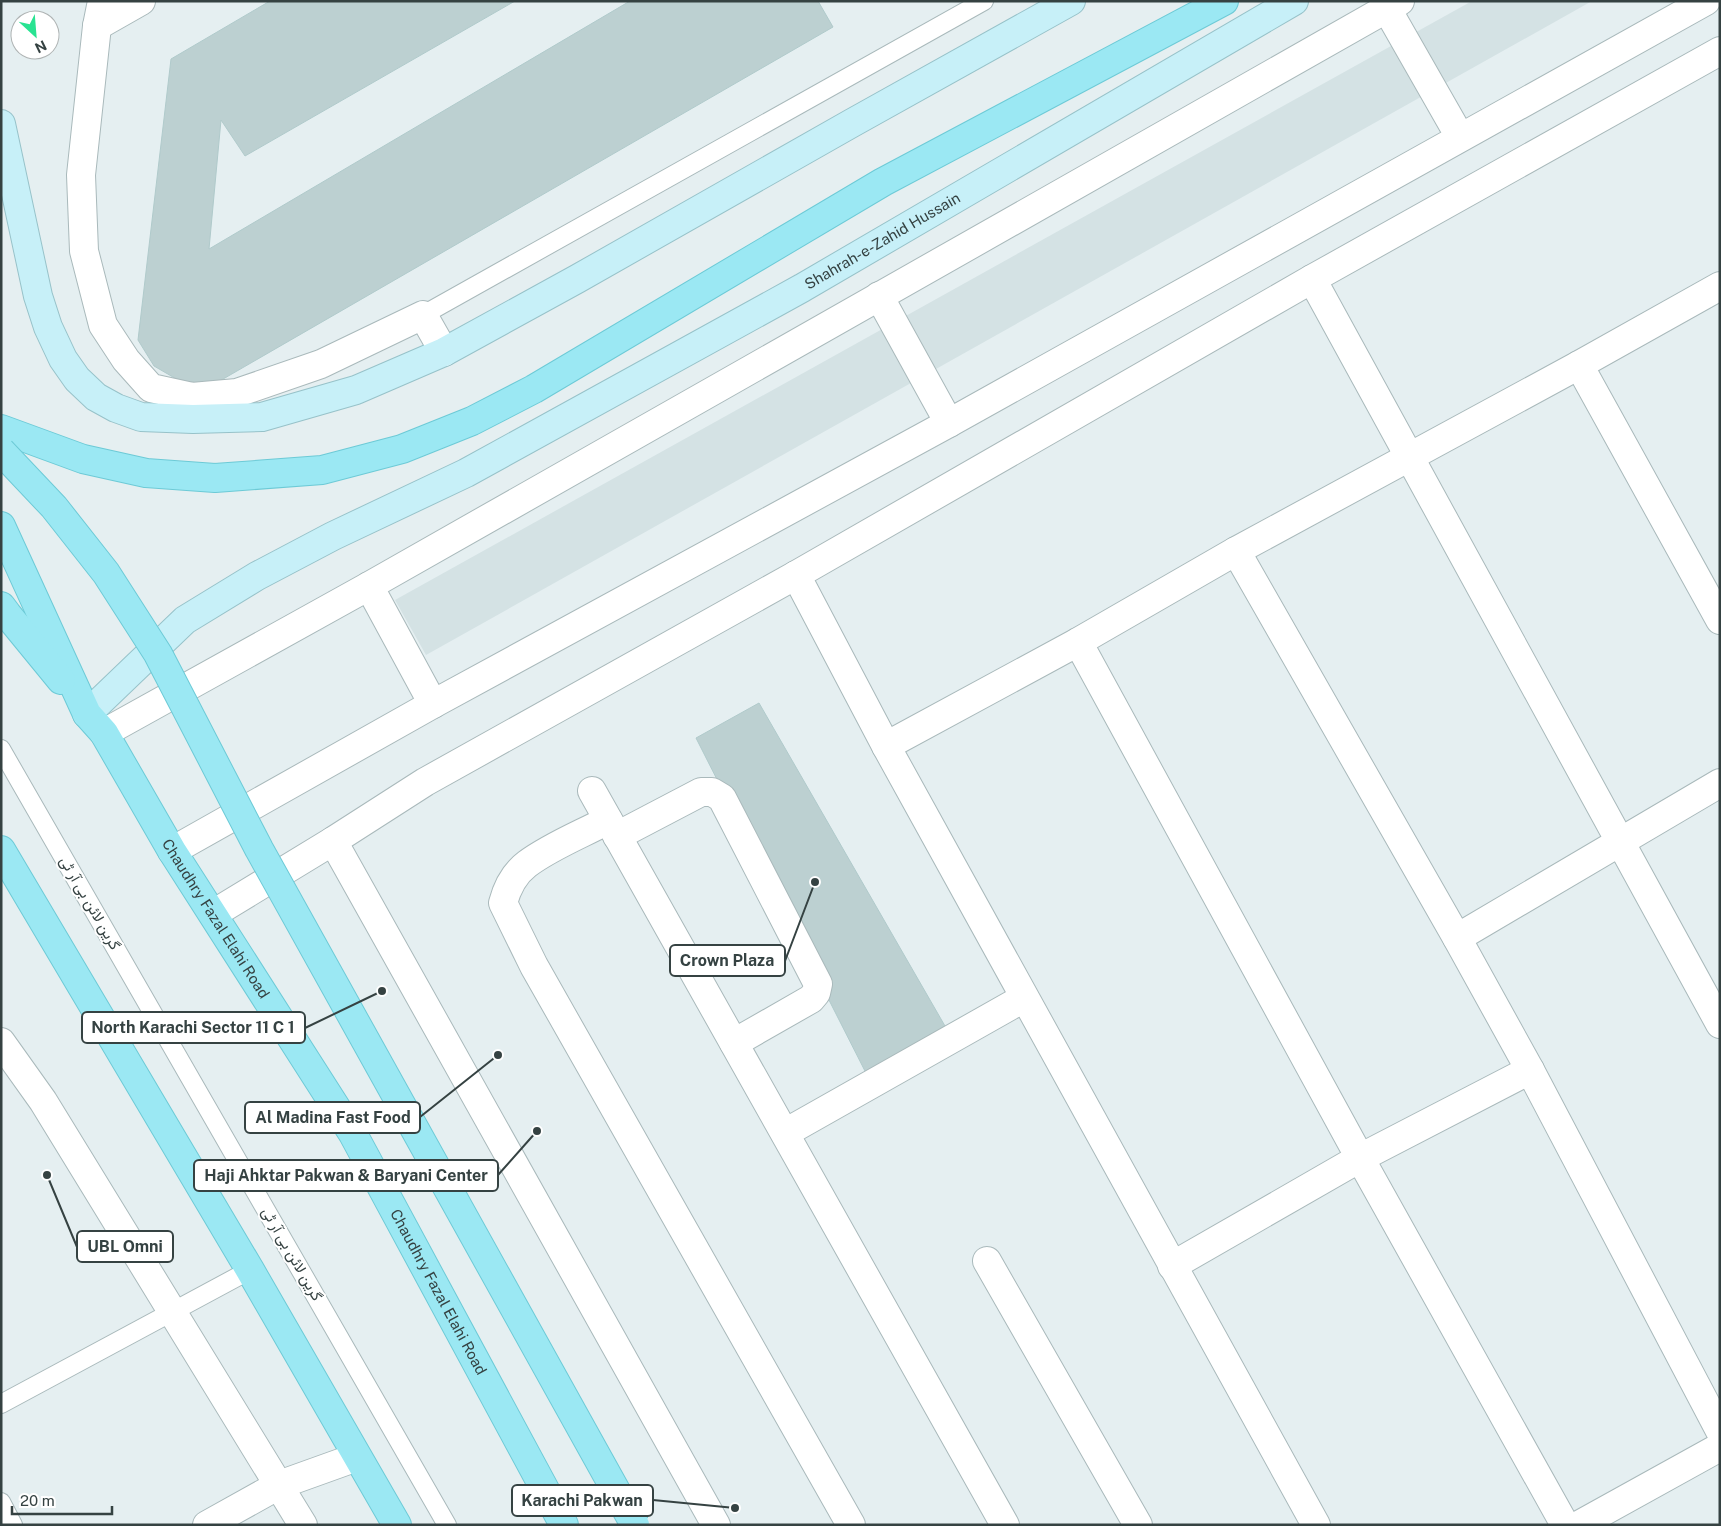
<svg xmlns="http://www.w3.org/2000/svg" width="1721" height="1526" viewBox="0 0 1721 1526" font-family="'Public Sans',Vazirmatn,sans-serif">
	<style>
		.residential { fill: #d4e2e4 }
		.building { fill: #bcd0d1; stroke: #b0cacb }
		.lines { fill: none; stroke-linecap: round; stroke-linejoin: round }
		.service-casing { stroke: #a9b9bb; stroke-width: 20 }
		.minor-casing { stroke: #a9b9bb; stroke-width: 30 }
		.tertiary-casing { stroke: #a9b9bb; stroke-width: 30 }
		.secondary-casing { stroke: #97c2c9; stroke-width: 30 }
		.primary-casing { stroke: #6dcad6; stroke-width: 30 }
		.service { stroke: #fff; stroke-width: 18 }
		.minor { stroke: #fff; stroke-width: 28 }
		.tertiary { stroke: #fff; stroke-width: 28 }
		.secondary { stroke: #c7f0f8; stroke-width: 28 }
		.primary { stroke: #9be8f3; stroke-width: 28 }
		.primary-bridge-casing { stroke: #6dcad6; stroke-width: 30; stroke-linecap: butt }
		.primary-bridge { stroke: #9be8f3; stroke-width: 28 }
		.labels { text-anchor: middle; stroke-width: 4; stroke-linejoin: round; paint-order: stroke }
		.street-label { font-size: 15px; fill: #354242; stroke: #fff }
		.leader { fill: none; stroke: #354242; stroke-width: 2 }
		.callout-dot { fill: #354242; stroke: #fff; stroke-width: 2 }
		.callout { fill: #fff; stroke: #354242; stroke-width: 2 }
		.callout-label { font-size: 16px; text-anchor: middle; font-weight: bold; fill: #354242 }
	</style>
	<rect width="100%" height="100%" fill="#e5eff1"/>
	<polygon class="residential" points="1472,1 1592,1 426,655 395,600"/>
	<g class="building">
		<polygon points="270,1 515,1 245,156 221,120 209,249 630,1 818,1 833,27 211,386 185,384 154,366 138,340 171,59"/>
		<polygon points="759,703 945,1026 866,1073 696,738"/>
	</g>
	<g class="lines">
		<defs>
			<g id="service">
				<polyline points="423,315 984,1"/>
				<polyline points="1,749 447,1525"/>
				<polyline points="1,1404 250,1270"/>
				<polyline points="1,1502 13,1525"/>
			</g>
			<g id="minor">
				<polyline points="1387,9 1460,137"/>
				<polyline points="1312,279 1720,1024"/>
				<polyline points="879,296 949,423"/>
				<polyline points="1579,365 1720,620"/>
				<polyline points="1236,551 1457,938 1530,1070 1720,1431"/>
				<polyline points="796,575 886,746 1316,1525"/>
				<polyline points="369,586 433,704"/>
				<polyline points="1078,642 1360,1158 1565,1525"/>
				<polyline points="104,733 369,586 1400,1"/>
				<polyline points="886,746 1078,642 1236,551 1579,365 1720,286"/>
				<polyline points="592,791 1005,1525"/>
				<path d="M608,820C582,834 551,846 527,864C515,873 507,888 503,903L534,966L851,1525"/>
				<polyline points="617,836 701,792 712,792 722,798 818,984 816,993 811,999 734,1043"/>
				<polyline points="1457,938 1720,783"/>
				<polyline points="785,1133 1024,998"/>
				<polyline points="987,1261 1138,1525"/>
				<polyline points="1172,1266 1360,1158 1530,1070"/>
				<polyline points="207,1525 279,1485 357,1457"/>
				<polyline points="1579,1525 1720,1447"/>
			</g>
			<g id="tertiary">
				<polyline points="102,1 97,26 81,175 84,251 103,325 126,360 151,388 192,397 237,393 321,364 423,315 444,352"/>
				<polyline points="97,26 141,1"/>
				<polyline points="333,841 716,1525"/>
				<polyline points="172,851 433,704 949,423 1706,1"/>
				<polyline points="213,914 333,841 425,782 796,575 1312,279 1720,51"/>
				<polyline points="1,1042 43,1101 303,1525"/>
			</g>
			<g id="secondary">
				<polyline points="1,124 38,296 48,327 63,359 77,379 96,397 116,408 141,417 193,419 262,417 356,390 444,352 577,279 852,123 1071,1"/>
				<path id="s1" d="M87,714L185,620L257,576L333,536L466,473L802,288L1294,1"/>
			</g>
			<g id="primary">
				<polyline points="1,429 83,459 146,473 215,478 322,470 402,449 472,421 534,389 883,182 1224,1"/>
				<path id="s2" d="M1,526L87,714L104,733L172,851L353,1134L564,1525"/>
				<polyline points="1,606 7,614 61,680"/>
				<polyline points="1,850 250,1270 397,1525"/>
			</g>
		</defs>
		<use href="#service" class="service-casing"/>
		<use href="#minor" class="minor-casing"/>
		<use href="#tertiary" class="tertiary-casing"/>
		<use href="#secondary" class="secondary-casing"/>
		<use href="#primary" class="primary-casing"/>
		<use href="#service" class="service"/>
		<use href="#minor" class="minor"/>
		<use href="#tertiary" class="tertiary"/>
		<use href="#secondary" class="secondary"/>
		<use href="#primary" class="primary"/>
		<defs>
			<polyline id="primary-bridge" points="1,451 54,507 106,573 158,654 259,849 635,1525"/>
		</defs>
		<use href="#primary-bridge" class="primary-bridge-casing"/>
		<use href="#primary-bridge" class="primary-bridge"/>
	</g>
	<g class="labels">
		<g class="street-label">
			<text dy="5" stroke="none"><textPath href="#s1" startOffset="930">Shahrah-e-Zahid Hussain</textPath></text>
			<text transform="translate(90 903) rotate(60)" y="5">گرین لائن بی آر ٹی</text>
			<text dy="5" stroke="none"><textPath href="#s2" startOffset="449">Chaudhry Fazal Elahi Road</textPath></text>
			<text transform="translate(292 1254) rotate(60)" y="5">گرین لائن بی آر ٹی</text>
			<text dy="5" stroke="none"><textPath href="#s2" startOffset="884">Chaudhry Fazal Elahi Road</textPath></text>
		</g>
	</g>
	<path class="leader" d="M815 882L785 961M382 991L305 1028M498 1055L420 1117M537 1131L498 1175M47 1175L77 1247M735 1508L653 1500"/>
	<g class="callout-dot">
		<circle cx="815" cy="882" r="5"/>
		<circle cx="382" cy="991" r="5"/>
		<circle cx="498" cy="1055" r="5"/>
		<circle cx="537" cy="1131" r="5"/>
		<circle cx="47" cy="1175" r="5"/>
		<circle cx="735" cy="1508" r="5"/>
	</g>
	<g class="callout">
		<rect x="670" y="945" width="115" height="31" rx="5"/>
		<rect x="82" y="1012" width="223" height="31" rx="5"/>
		<rect x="245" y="1102" width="175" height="31" rx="5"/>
		<rect x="194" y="1160" width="304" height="31" rx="5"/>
		<rect x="77" y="1231" width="96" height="31" rx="5"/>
		<rect x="512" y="1485" width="141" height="31" rx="5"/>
	</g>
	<g class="callout-label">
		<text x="727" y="966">Crown Plaza</text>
		<text x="193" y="1033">North Karachi Sector 11 C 1</text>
		<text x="333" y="1123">Al Madina Fast Food</text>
		<text x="346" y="1181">Haji Ahktar Pakwan &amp; Baryani Center</text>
		<text x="125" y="1252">UBL Omni</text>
		<text x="582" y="1506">Karachi Pakwan</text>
	</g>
	<rect width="1721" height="1526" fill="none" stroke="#354242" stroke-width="5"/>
	<g transform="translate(35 35) rotate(154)"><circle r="24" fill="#ffffff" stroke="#aeb3b3"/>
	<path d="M0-4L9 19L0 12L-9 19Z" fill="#29e392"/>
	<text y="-8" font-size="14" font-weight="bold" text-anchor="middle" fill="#354242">N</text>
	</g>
	<path d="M12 1506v8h100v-8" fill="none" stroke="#354242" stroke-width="2.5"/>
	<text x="20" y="1506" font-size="15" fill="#354242" stroke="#ffffff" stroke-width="4" paint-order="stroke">20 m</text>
</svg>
